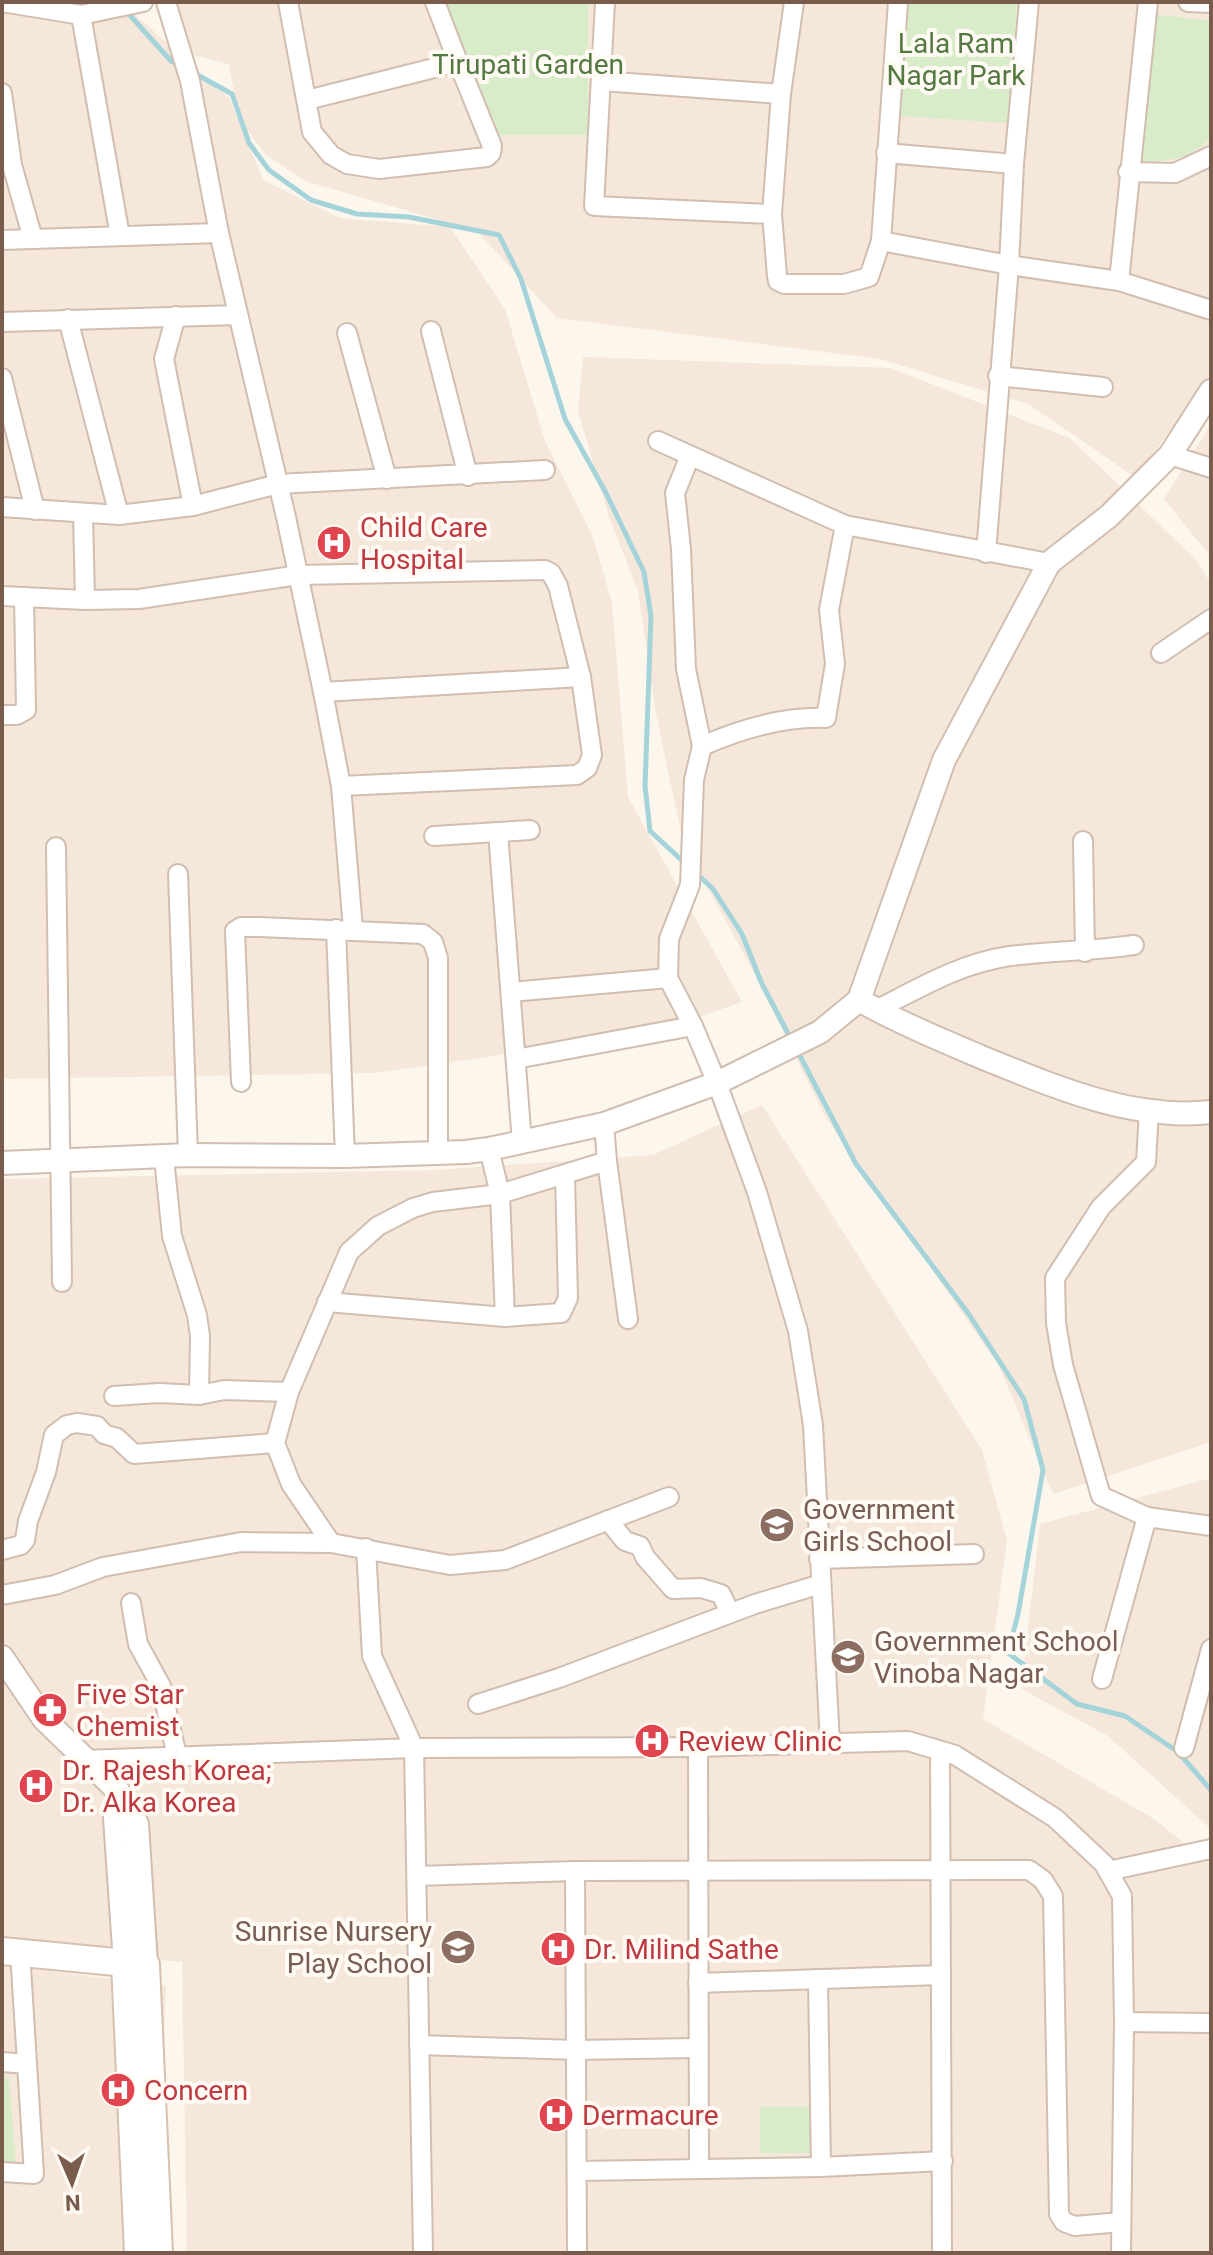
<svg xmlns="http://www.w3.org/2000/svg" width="1213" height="2255" viewBox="0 0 1213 2255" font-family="Roboto,sans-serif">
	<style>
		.residential { fill: #f5e8da }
		.green { fill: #d8ecc9 }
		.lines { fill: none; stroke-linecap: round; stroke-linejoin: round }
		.stream { stroke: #a5d3da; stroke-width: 5 }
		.minor-casing { stroke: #d1beb0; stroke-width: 22 }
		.tertiary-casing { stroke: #d1beb0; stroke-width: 26 }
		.secondary-casing { stroke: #d6c0b0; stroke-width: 30 }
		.minor { stroke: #fff; stroke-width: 18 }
		.tertiary { stroke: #fff; stroke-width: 22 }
		.secondary { stroke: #fff; stroke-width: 26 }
		.labels { text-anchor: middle; stroke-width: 8; stroke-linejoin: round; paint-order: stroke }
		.park-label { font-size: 28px; fill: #537a41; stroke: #fffaf3 }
		.health-label { font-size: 28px; fill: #be3a42; stroke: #fffaf3; text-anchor: start }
		.education-label { font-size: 28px; fill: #785e54; stroke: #fffaf3; text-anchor: start }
	</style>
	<rect width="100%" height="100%" fill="#fdf6ec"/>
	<g class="residential">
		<polygon points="2,2 121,2 229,98 263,180 340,218 450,227 505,309 545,441 593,537 612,603 628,797 742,1002 653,1033 375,1073 2,1079"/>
		<polygon points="171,2 1211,2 1211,376 1135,477 1028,404 880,359 557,318 477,231 305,181 265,154 239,119 229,64 189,54"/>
		<polygon points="583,357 891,368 1071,439 1197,561 1211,584 1211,1442 1053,1494 999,1366 824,1115 754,973 683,842 656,714 638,591 609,517 578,411"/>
		<polygon points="1211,424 1211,557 1164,499"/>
		<polygon points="762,1105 982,1450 1007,1540 983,1719 1154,1819 1211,1864 1211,2253 187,2253 182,1962 2,1946 2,1179 435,1170 653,1155"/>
		<polygon points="1211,1478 1211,1829 1108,1736 1021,1689 1040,1524"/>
		<polygon points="2,1965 166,1986 156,2253 2,2253"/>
	</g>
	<g class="green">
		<polygon points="439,2 588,2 588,135 489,135"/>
		<polygon points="903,2 1017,2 1009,123 896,116"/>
		<path d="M1152,14L1211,21V138C1187,161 1172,160 1141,162Z"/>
		<polygon points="2,2077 9,2078 16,2164 2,2163"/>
		<polygon points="815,2106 816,2153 760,2153 760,2107"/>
	</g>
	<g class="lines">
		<g class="stream">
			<polyline points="127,12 171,61 181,66"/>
			<polyline points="194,73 232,94 249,143 269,170 311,200 357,214 409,217 499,235 521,279 565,419 606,493 644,572 651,616 645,786 650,831 687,865"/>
			<polyline points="697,874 713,889 742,934 762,984 792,1041"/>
			<polyline points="797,1050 856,1164 968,1313 1024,1399 1043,1470 1018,1614 1008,1653 1077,1704 1125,1716 1178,1752 1211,1790"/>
		</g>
		<defs>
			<g id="minor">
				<polyline points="2,2 81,15 143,2"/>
				<polyline points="166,2 190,81 219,233 286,517 323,692 341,786 353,929"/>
				<polyline points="288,2 312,132 331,155 347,164 379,169 487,157 491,153 492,146 458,62 307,100"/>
				<polyline points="435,2 458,62"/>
				<polyline points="605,2 594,206 772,214"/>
				<polyline points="794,2 781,94 772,214 777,276 778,281 784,284 844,284 869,277 881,241 898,2"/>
				<polyline points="1188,2 1211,3"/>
				<polyline points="81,15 120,236"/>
				<polyline points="601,81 781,94"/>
				<polyline points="2,93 12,165 33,239"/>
				<polyline points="886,153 1014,164"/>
				<polyline points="1128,172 1175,173 1211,156"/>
				<polyline points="2,240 219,233"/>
				<polyline points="881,241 1009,265 1119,281 1211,310"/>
				<polyline points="1119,281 1148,2"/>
				<polyline points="176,316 164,359 193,506"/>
				<polyline points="68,319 119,515"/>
				<polyline points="2,322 238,315"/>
				<polyline points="431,331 468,476"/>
				<polyline points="347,333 387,479"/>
				<polyline points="998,376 1103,387"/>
				<polyline points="2,378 35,510"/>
				<polyline points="658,441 845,525 1049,563"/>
				<polyline points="1170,455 1211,468"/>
				<path d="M690,456L675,493L681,549L686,669L702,746C741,729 783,716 826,718L835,664L829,610L845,525"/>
				<polyline points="2,507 119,515 193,506 278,484 545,470"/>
				<polyline points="83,514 85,600"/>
				<polyline points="986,553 1009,265 1014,164 1029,2"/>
				<polyline points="2,596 85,600 139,599 299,575 545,570 551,573 558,586 581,677 592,755 587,768 577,775 341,786"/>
				<polyline points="1161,653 1211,619"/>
				<polyline points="323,692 581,677"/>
				<polyline points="2,715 17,715 26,710 24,597"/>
				<polyline points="702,746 694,780 690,885 669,939 668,978 693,1026 717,1083 757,1192 798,1331 813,1425 830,1743"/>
				<polyline points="498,832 522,1143"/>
				<polyline points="434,836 530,830"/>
				<polyline points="1083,841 1085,952"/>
				<polyline points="56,847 62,1282"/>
				<polyline points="178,874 188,1155"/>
				<polyline points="336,929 345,1156"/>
				<polyline points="511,992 668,978"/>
				<path d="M876,1010C919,988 961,963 1010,956C1051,951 1093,951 1134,945"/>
				<polyline points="516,1059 693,1026"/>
				<polyline points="241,1082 235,931 241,927 260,927 423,934 433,942 438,958 438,1153"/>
				<polyline points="604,1124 607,1161 628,1319"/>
				<polyline points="489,1149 500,1194 505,1317"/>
				<polyline points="164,1158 172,1236 197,1315 200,1336 199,1395"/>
				<polyline points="327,1302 505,1317 561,1313 568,1298 565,1175"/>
				<polyline points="114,1396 159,1393 199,1395 224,1390 289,1392"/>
				<polyline points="1147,1517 1101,1496 1063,1365 1056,1323 1055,1278 1101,1207 1146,1162 1149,1111"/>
				<polyline points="608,1520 625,1541 640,1546 645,1557 673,1589 701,1588 721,1594 730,1613"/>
				<polyline points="331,1543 291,1484 275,1443 289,1392 349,1252 378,1226 413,1208 433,1202 500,1194 607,1161"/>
				<polyline points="366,1548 372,1656 414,1748 423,2253"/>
				<polyline points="2,1550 21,1545 25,1540 28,1521 46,1472 54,1435 67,1425 77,1423 97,1426 104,1434 117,1438 134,1454 275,1443"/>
				<polyline points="819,1559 974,1554"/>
				<polyline points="2,1595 55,1585 103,1567 241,1542 331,1543 450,1565 505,1560 669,1497"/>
				<polyline points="131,1603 138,1644 161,1686 177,1756"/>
				<polyline points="1102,1679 1147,1517 1211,1526"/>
				<polyline points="478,1704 559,1678 755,1604 821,1584"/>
				<polyline points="698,1747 699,2169"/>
				<polyline points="1184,1748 1211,1649"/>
				<polyline points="940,1751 942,2253"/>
				<polyline points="84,1760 414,1748 698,1747 908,1741 955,1755 1055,1818 1104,1864 1122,1896 1124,2022 1121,2253"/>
				<polyline points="575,1871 577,2253"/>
				<polyline points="1108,1871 1211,1849"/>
				<polyline points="417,1876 575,1871 1029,1870 1043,1880 1053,1896 1059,2214 1064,2222 1075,2226 1121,2222"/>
				<polyline points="818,1979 821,2167"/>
				<polyline points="698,1983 941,1975"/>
				<polyline points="1124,2022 1211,2023"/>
				<polyline points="419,2045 576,2050 697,2048"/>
				<polyline points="2,2062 27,2064"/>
				<polyline points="578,2171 821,2167 943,2161"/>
				<polyline points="2,2172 34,2174 20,1952"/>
			</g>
			<g id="tertiary">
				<path d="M859,1000C898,1022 939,1039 981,1057C1053,1086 1132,1121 1211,1112"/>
				<polyline points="2,1163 188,1155 345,1156 466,1152 489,1149 604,1124 717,1083 820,1032 859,1000 944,760 1049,563 1109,516 1170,455 1211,391"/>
				<polyline points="2,1657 44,1719 118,1791 137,1824 146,1965"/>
				<polyline points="118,1791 115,1818 125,1963"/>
			</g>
			<g id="secondary">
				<polyline points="2,1951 146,1965 159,2253"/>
				<polyline points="125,1963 138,2253"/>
			</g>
		</defs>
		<use href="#minor" class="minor-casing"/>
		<use href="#tertiary" class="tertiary-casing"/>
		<use href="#secondary" class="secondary-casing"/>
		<use href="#minor" class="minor"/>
		<use href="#tertiary" class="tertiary"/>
		<use href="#secondary" class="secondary"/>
	</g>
	<defs>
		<symbol id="hospital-disc" viewBox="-11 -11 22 22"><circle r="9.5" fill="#e0444e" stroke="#fffaf3"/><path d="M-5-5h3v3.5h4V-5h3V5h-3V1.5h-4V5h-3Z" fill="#fff"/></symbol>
		<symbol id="school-disc" viewBox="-11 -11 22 22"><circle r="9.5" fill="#8d6e63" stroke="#fffaf3"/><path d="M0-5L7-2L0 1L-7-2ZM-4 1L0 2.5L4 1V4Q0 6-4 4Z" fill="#fff"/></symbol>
		<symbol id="pharmacy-disc" viewBox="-11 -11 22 22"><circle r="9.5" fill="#e0444e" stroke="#fffaf3"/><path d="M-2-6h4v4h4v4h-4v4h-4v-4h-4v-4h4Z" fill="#fff"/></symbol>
	</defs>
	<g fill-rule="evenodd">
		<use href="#hospital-disc" x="314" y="523" width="40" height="40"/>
		<use href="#school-disc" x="757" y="1505" width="40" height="40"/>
		<use href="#school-disc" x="828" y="1637" width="40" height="40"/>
		<use href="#pharmacy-disc" x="30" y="1690" width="40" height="40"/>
		<use href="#hospital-disc" x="632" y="1721" width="40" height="40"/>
		<use href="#hospital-disc" x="16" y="1766" width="40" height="40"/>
		<use href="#school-disc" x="438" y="1927" width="40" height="40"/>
		<use href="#hospital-disc" x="538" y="1929" width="40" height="40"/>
		<use href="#hospital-disc" x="98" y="2070" width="40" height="40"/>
		<use href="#hospital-disc" x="536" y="2095" width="40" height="40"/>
	</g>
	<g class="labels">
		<g class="park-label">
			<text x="956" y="53">Lala Ram<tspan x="956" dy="32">Nagar Park</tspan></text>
			<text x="528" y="74">Tirupati Garden</text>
		</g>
		<g class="health-label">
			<text x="360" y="537">Child Care<tspan x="360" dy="32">Hospital</tspan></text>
			<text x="76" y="1704">Five Star<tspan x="76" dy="32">Chemist</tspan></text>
			<text x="678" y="1751">Review Clinic</text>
			<text x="62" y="1780">Dr. Rajesh Korea;<tspan x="62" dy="32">Dr. Alka Korea</tspan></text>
			<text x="584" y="1959">Dr. Milind Sathe</text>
			<text x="144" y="2100">Concern</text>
			<text x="582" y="2125">Dermacure</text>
		</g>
		<g class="education-label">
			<text x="803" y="1519">Government<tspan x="803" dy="32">Girls School</tspan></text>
			<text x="874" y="1651">Government School<tspan x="874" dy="32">Vinoba Nagar</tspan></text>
			<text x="432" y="1941" text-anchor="end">Sunrise Nursery<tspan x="432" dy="32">Play School</tspan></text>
		</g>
	</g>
	<rect width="1213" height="2255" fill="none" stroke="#7a5c4d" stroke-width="8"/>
	<g transform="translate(72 2183) rotate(178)" stroke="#fffaf3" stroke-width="6" paint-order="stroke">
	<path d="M0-6L14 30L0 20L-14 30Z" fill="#7a5c4d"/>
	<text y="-12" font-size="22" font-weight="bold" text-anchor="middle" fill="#7a5c4d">N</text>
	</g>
</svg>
